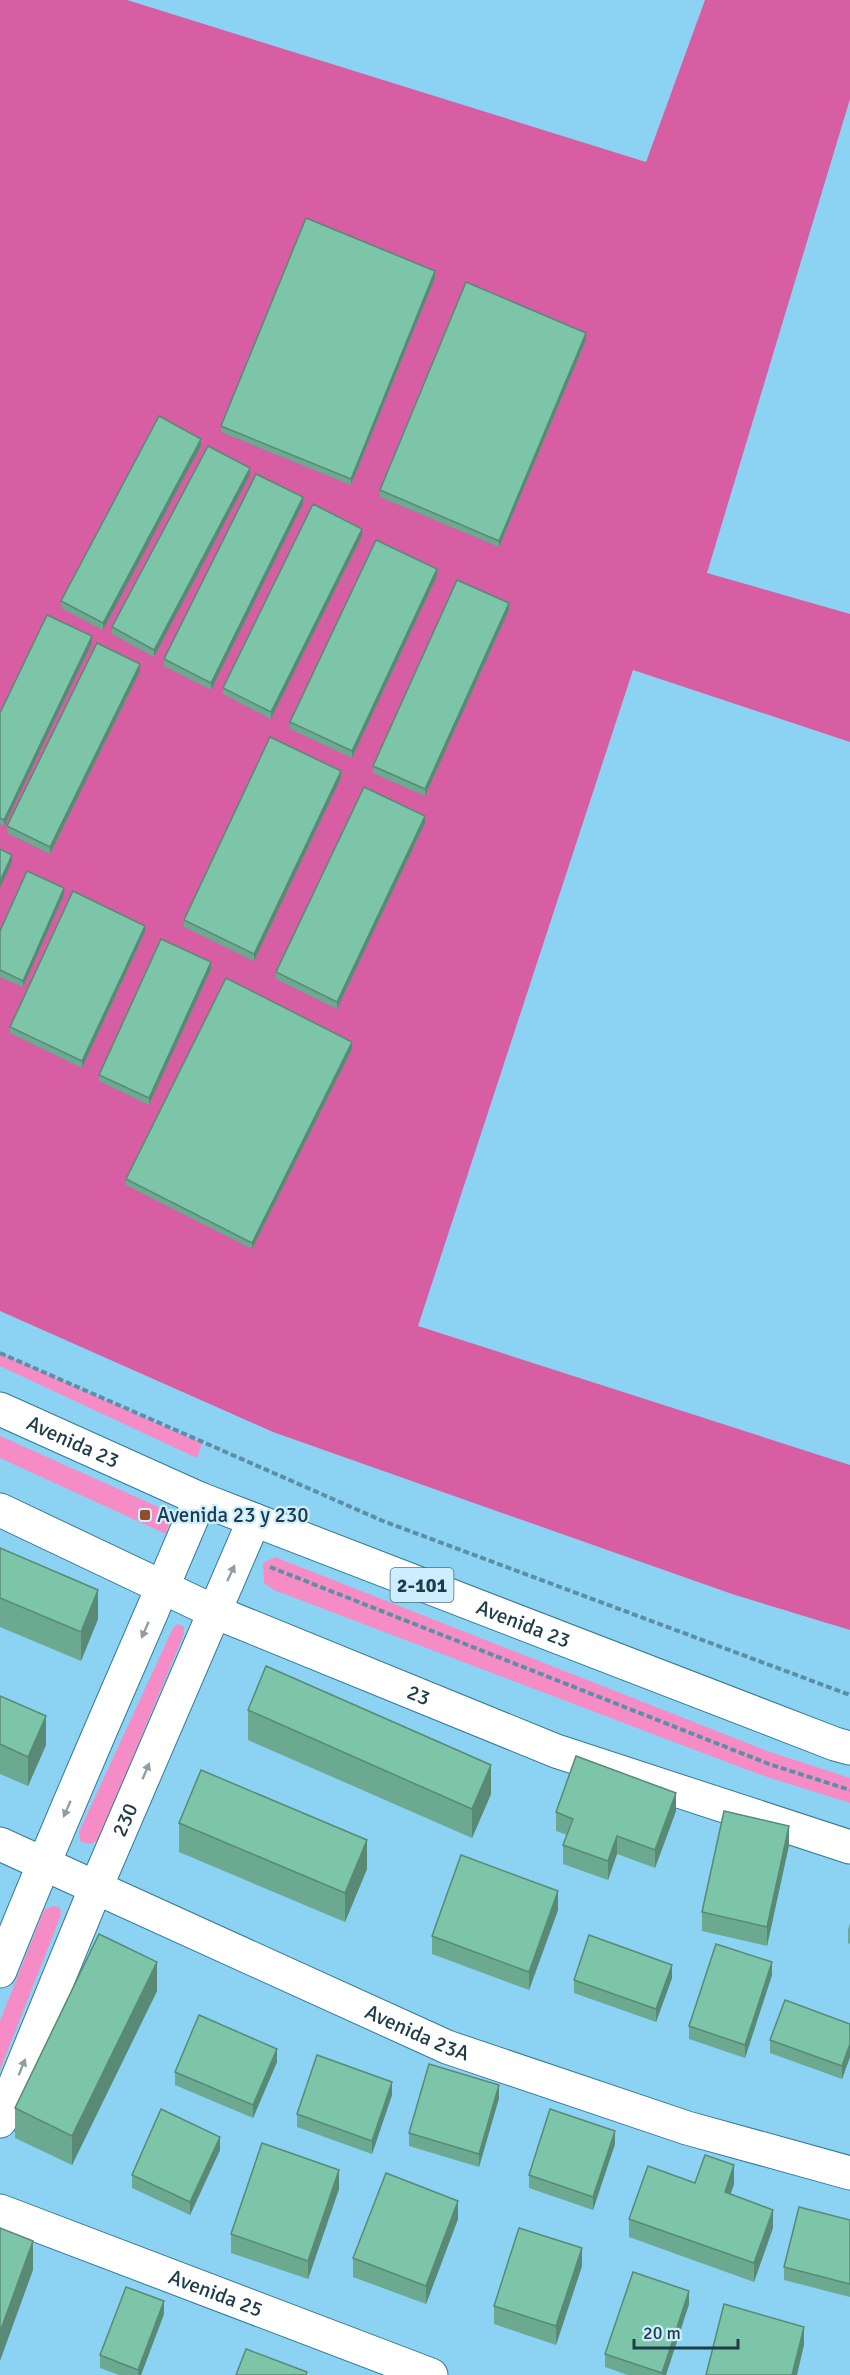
<svg xmlns="http://www.w3.org/2000/svg" width="850" height="2375" viewBox="0 0 850 2375" font-family="Signika,sans-serif">
	<style>
		.green { fill: #f68cc5 }
		.forest { fill: #d75ea2 }
		.lines { fill: none; stroke-linecap: round; stroke-linejoin: round }
		.street-casing { stroke: #337a97; stroke-width: 35 }
		.secondary-casing { stroke: #337a97; stroke-width: 35 }
		.primary-casing { stroke: #337a97; stroke-width: 35 }
		.path { stroke: #5b8fa6; stroke-width: 4; stroke-dasharray: 6 3; stroke-linecap: butt }
		.street { stroke: #fff; stroke-width: 33 }
		.secondary { stroke: #fff; stroke-width: 33 }
		.primary { stroke: #fff; stroke-width: 33 }
		.wall { fill: #6ca991 }
		.shaded-wall { fill: #588a76 }
		.building { fill: #7dc5a9; stroke: #588a76; stroke-width: 1.5 }
		.oneway { fill: #8f9ea4 }
		.poi-dot { fill: #934d25; stroke: #cceefe; stroke-width: 2 }
		.labels { text-anchor: middle; stroke-width: 4.5; stroke-linejoin: round; paint-order: stroke }
		.shield { fill: #cceefe; stroke: #53717f; stroke-width: 1.5 }
		.shield-label { font-size: 20px; font-weight: bold; fill: #1f3c49 }
		.street-label { font-size: 21px; fill: #1f3c49; stroke: #cceefe }
		.poi-label { font-size: 21px; fill: #1f3c49; stroke: #cceefe; text-anchor: start }
	</style>
	<rect width="100%" height="100%" fill="#8cd2f2"/>
	<g class="green">
		<polygon points="0,1353 202,1443 197,1458 0,1366"/>
		<polygon points="0,1436 172,1513 166,1534 0,1458"/>
		<polygon points="275,1557 767,1751 850,1778 850,1803 761,1775 274,1590 264,1583 263,1563"/>
		<polygon points="178,1624 184,1627 184,1634 98,1841 89,1844 80,1841 79,1832 173,1628"/>
		<polygon points="53,1906 60,1908 61,1915 0,2070 0,2021 44,1910"/>
	</g>
	<polygon class="forest" points="0,0 127,0 646,162 705,0 850,0 850,99 707,573 850,614 850,742 633,670 418,1326 850,1465 850,1630 732,1594 273,1432 0,1311"/>
	<g class="lines">
		<defs>
			<g id="street">
				<path id="s1" d="M0,1510L215,1612L556,1751L850,1847"/>
				<path id="s2" d="M0,1844L447,2047L687,2128L850,2173"/>
				<path id="s3" d="M0,2211L431,2375"/>
			</g>
			<g id="secondary">
				<path d="M0,1971C63,1812 134,1656 200,1499"/>
				<path id="s4" d="M0,2121L96,1887L254,1520"/>
			</g>
			<g id="primary">
				<path id="s5" d="M0,1409L200,1499L835,1744L850,1748"/>
			</g>
		</defs>
		<use href="#street" class="street-casing"/>
		<use href="#secondary" class="secondary-casing"/>
		<use href="#primary" class="primary-casing"/>
		<g class="path">
			<polyline points="0,1353 383,1521 850,1695"/>
			<polyline points="270,1567 769,1764 850,1790"/>
		</g>
		<use href="#street" class="street"/>
		<use href="#secondary" class="secondary"/>
		<use href="#primary" class="primary"/>
	</g>
	<g class="wall">
		<polygon points="435,278 351,485 221,432 221,426"/>
		<polygon points="586,340 499,547 380,497 380,490"/>
		<polygon points="201,446 103,630 61,608 61,601"/>
		<polygon points="250,475 154,657 112,634 112,627"/>
		<polygon points="303,504 211,690 164,666 164,659"/>
		<polygon points="362,536 271,719 223,694 223,688"/>
		<polygon points="437,576 352,758 290,729 290,722"/>
		<polygon points="509,610 425,796 373,773 373,766"/>
		<polygon points="92,643 4,826 0,824 0,713"/>
		<polygon points="140,671 50,854 7,833 7,826"/>
		<polygon points="341,778 254,961 184,927 184,920"/>
		<polygon points="425,823 337,1009 276,979 276,972"/>
		<polygon points="64,895 23,987 0,977 0,931"/>
		<polygon points="145,932 82,1068 10,1033 10,1027"/>
		<polygon points="211,969 149,1105 99,1081 99,1075"/>
		<polygon points="352,1049 252,1249 126,1185 126,1179"/>
		<polygon points="0,1548 98,1619 81,1661 0,1627"/>
		<polygon points="0,1696 46,1745 28,1786 0,1774"/>
		<polygon points="248,1710 491,1794 472,1838 248,1740"/>
		<polygon points="676,1811 655,1868 617,1854 608,1880 563,1864 563,1845 567,1835 556,1831 556,1812"/>
		<polygon points="179,1823 367,1869 345,1922 179,1852"/>
		<polygon points="789,1845 767,1946 702,1931 702,1912"/>
		<polygon points="558,1910 529,1990 432,1954 432,1936"/>
		<polygon points="850,1923 850,1944 848,1943 848,1930"/>
		<polygon points="772,1975 745,2058 689,2039 689,2026"/>
		<polygon points="672,1978 656,2022 574,1993 574,1980"/>
		<polygon points="157,1991 72,2165 15,2138 15,2108"/>
		<polygon points="850,2024 850,2057 842,2079 770,2053 770,2040"/>
		<polygon points="277,2062 253,2118 175,2085 175,2072"/>
		<polygon points="392,2095 372,2154 297,2127 297,2114"/>
		<polygon points="499,2098 479,2167 409,2146 409,2133"/>
		<polygon points="615,2144 593,2210 529,2188 529,2175"/>
		<polygon points="220,2150 190,2215 132,2188 132,2175"/>
		<polygon points="695,2183 734,2184 730,2194 773,2228 754,2282 629,2237 629,2219"/>
		<polygon points="339,2189 308,2279 231,2253 231,2234"/>
		<polygon points="458,2219 426,2304 353,2277 353,2258"/>
		<polygon points="850,2220 850,2297 784,2280 784,2267"/>
		<polygon points="582,2266 556,2345 494,2324 494,2306"/>
		<polygon points="689,2304 666,2375 628,2375 605,2367 605,2354"/>
		<polygon points="164,2314 141,2375 119,2375 100,2368 100,2355"/>
	</g>
	<g class="shaded-wall">
		<polygon points="435,271 435,278 351,485 351,479"/>
		<polygon points="586,333 586,340 499,547 499,541"/>
		<polygon points="201,439 201,446 103,630 103,623"/>
		<polygon points="250,468 250,475 154,657 154,650"/>
		<polygon points="303,497 303,504 211,690 211,683"/>
		<polygon points="362,529 362,536 271,719 271,712"/>
		<polygon points="437,569 437,576 352,758 352,751"/>
		<polygon points="509,603 509,610 425,796 425,789"/>
		<polygon points="92,636 92,643 4,826 4,820"/>
		<polygon points="140,664 140,671 50,854 50,847"/>
		<polygon points="341,771 341,778 254,961 254,954"/>
		<polygon points="425,816 425,823 337,1009 337,1002"/>
		<polygon points="12,855 12,862 0,888 0,881"/>
		<polygon points="64,888 64,895 23,987 23,981"/>
		<polygon points="145,926 145,932 82,1068 82,1061"/>
		<polygon points="211,962 211,969 149,1105 149,1098"/>
		<polygon points="352,1042 352,1049 252,1249 252,1243"/>
		<polygon points="98,1590 98,1619 81,1661 81,1632"/>
		<polygon points="46,1716 46,1745 28,1786 28,1757"/>
		<polygon points="491,1765 491,1794 472,1838 472,1809"/>
		<polygon points="676,1793 676,1811 655,1868 655,1850"/>
		<polygon points="789,1826 789,1845 767,1946 767,1927"/>
		<polygon points="617,1836 617,1854 608,1880 608,1861"/>
		<polygon points="367,1840 367,1869 345,1922 345,1893"/>
		<polygon points="558,1891 558,1910 529,1990 529,1972"/>
		<polygon points="157,1962 157,1991 72,2165 72,2136"/>
		<polygon points="772,1962 772,1975 745,2058 745,2045"/>
		<polygon points="672,1965 672,1978 656,2022 656,2009"/>
		<polygon points="850,2044 850,2057 842,2079 842,2066"/>
		<polygon points="277,2049 277,2062 253,2118 253,2105"/>
		<polygon points="392,2082 392,2095 372,2154 372,2141"/>
		<polygon points="499,2085 499,2098 479,2167 479,2154"/>
		<polygon points="615,2131 615,2144 593,2210 593,2197"/>
		<polygon points="220,2137 220,2150 190,2215 190,2202"/>
		<polygon points="734,2165 734,2184 725,2211 725,2192"/>
		<polygon points="339,2170 339,2189 308,2279 308,2261"/>
		<polygon points="458,2201 458,2219 426,2304 426,2286"/>
		<polygon points="773,2210 773,2228 754,2282 754,2263"/>
		<polygon points="33,2241 33,2270 0,2361 0,2332"/>
		<polygon points="582,2248 582,2266 556,2345 556,2326"/>
		<polygon points="689,2291 689,2304 666,2375 662,2375"/>
		<polygon points="164,2301 164,2314 141,2375 138,2375 138,2370"/>
		<polygon points="804,2327 804,2345 797,2375 792,2375"/>
	</g>
	<g class="building">
		<polygon points="306,218 435,271 351,479 221,426"/>
		<polygon points="466,282 586,333 499,541 380,490"/>
		<polygon points="159,416 201,439 103,623 61,601"/>
		<polygon points="208,446 250,468 154,650 112,627"/>
		<polygon points="256,474 303,497 211,683 164,659"/>
		<polygon points="313,504 362,529 271,712 223,688"/>
		<polygon points="376,540 437,569 352,751 290,722"/>
		<polygon points="457,580 509,603 425,789 373,766"/>
		<polygon points="47,615 92,636 4,820 0,818 0,713"/>
		<polygon points="97,643 140,664 50,847 7,826"/>
		<polygon points="270,737 341,771 254,954 184,920"/>
		<polygon points="364,787 425,816 337,1002 276,972"/>
		<polygon points="0,849 12,855 0,881"/>
		<polygon points="27,871 64,888 23,981 0,970 0,931"/>
		<polygon points="73,891 145,926 82,1061 10,1027"/>
		<polygon points="161,939 211,962 149,1098 99,1075"/>
		<polygon points="226,978 352,1042 252,1243 126,1179"/>
		<polygon points="0,1548 98,1590 81,1632 0,1598"/>
		<polygon points="266,1666 491,1765 472,1809 248,1710"/>
		<polygon points="0,1696 46,1716 28,1757 0,1744"/>
		<polygon points="576,1756 676,1793 655,1850 617,1836 608,1861 563,1845 573,1819 556,1812"/>
		<polygon points="201,1770 367,1840 345,1893 179,1823"/>
		<polygon points="724,1811 789,1826 767,1927 702,1912"/>
		<polygon points="461,1855 558,1891 529,1972 432,1936"/>
		<polygon points="99,1934 157,1962 72,2136 15,2108"/>
		<polygon points="589,1935 672,1965 656,2009 574,1980"/>
		<polygon points="716,1944 772,1962 745,2045 689,2026"/>
		<polygon points="785,2000 850,2024 850,2044 842,2066 770,2040"/>
		<polygon points="199,2015 277,2049 253,2105 175,2072"/>
		<polygon points="317,2055 392,2082 372,2141 297,2114"/>
		<polygon points="429,2064 499,2085 479,2154 409,2133"/>
		<polygon points="161,2109 220,2137 190,2202 132,2175"/>
		<polygon points="550,2109 615,2131 593,2197 529,2175"/>
		<polygon points="262,2143 339,2170 308,2261 231,2234"/>
		<polygon points="705,2155 734,2165 725,2192 773,2210 754,2263 629,2219 648,2166 695,2183"/>
		<polygon points="386,2173 458,2201 426,2286 353,2258"/>
		<polygon points="799,2207 850,2220 850,2284 784,2267"/>
		<polygon points="0,2228 33,2241 0,2332"/>
		<polygon points="519,2228 582,2248 556,2326 494,2306"/>
		<polygon points="633,2272 689,2291 662,2373 605,2354"/>
		<polygon points="126,2287 164,2301 138,2370 100,2355"/>
		<polygon points="724,2304 804,2327 792,2375 706,2375"/>
		<polygon points="246,2349 307,2372 306,2375 236,2375"/>
	</g>
	<defs><path id="oneway-solid" d="M-6-.8H1V-3.2L6.5 0L1 3.2V.8H-6Z" transform="scale(1.5)"/></defs>
	<g class="oneway">
		<use href="#oneway-solid" transform="translate(231 1573) rotate(-65)"/>
		<use href="#oneway-solid" transform="translate(145 1630) rotate(114)"/>
		<use href="#oneway-solid" transform="translate(146 1771) rotate(-67)"/>
		<use href="#oneway-solid" transform="translate(67 1809) rotate(114)"/>
		<use href="#oneway-solid" transform="translate(22 2067) rotate(-68)"/>
	</g>
	<rect class="poi-dot" x="139" y="1509" width="12" height="12" rx="3"/>
	<g class="labels">
		<rect class="shield" x="390.5" y="1568" width="63" height="34" rx="4.5"/>
		<g class="shield-label">
			<text x="422" y="1592">2-101</text>
		</g>
		<g class="street-label">
			<text dy="7" stroke="none"><textPath href="#s5" startOffset="80">Avenida 23</textPath></text>
			<text dy="7" stroke="none"><textPath href="#s5" startOffset="566">Avenida 23</textPath></text>
			<text dy="7" stroke="none"><textPath href="#s1" startOffset="458">23</textPath></text>
			<text dy="7" stroke="none"><textPath href="#s4" startOffset="326">230</textPath></text>
			<text dy="7" stroke="none"><textPath href="#s2" startOffset="458">Avenida 23A</textPath></text>
			<text dy="7" stroke="none"><textPath href="#s3" startOffset="231">Avenida 25</textPath></text>
		</g>
		<g class="poi-label">
			<text x="157" y="1522">Avenida 23 y 230</text>
		</g>
	</g>
	<path d="M634 2339v9h104v-9" fill="none" stroke="#1f3c49" stroke-width="3"/>
	<text x="643" y="2339" font-size="18" fill="#1f3c49" stroke="#cceefe" stroke-width="4.5" paint-order="stroke">20 m</text>
</svg>
